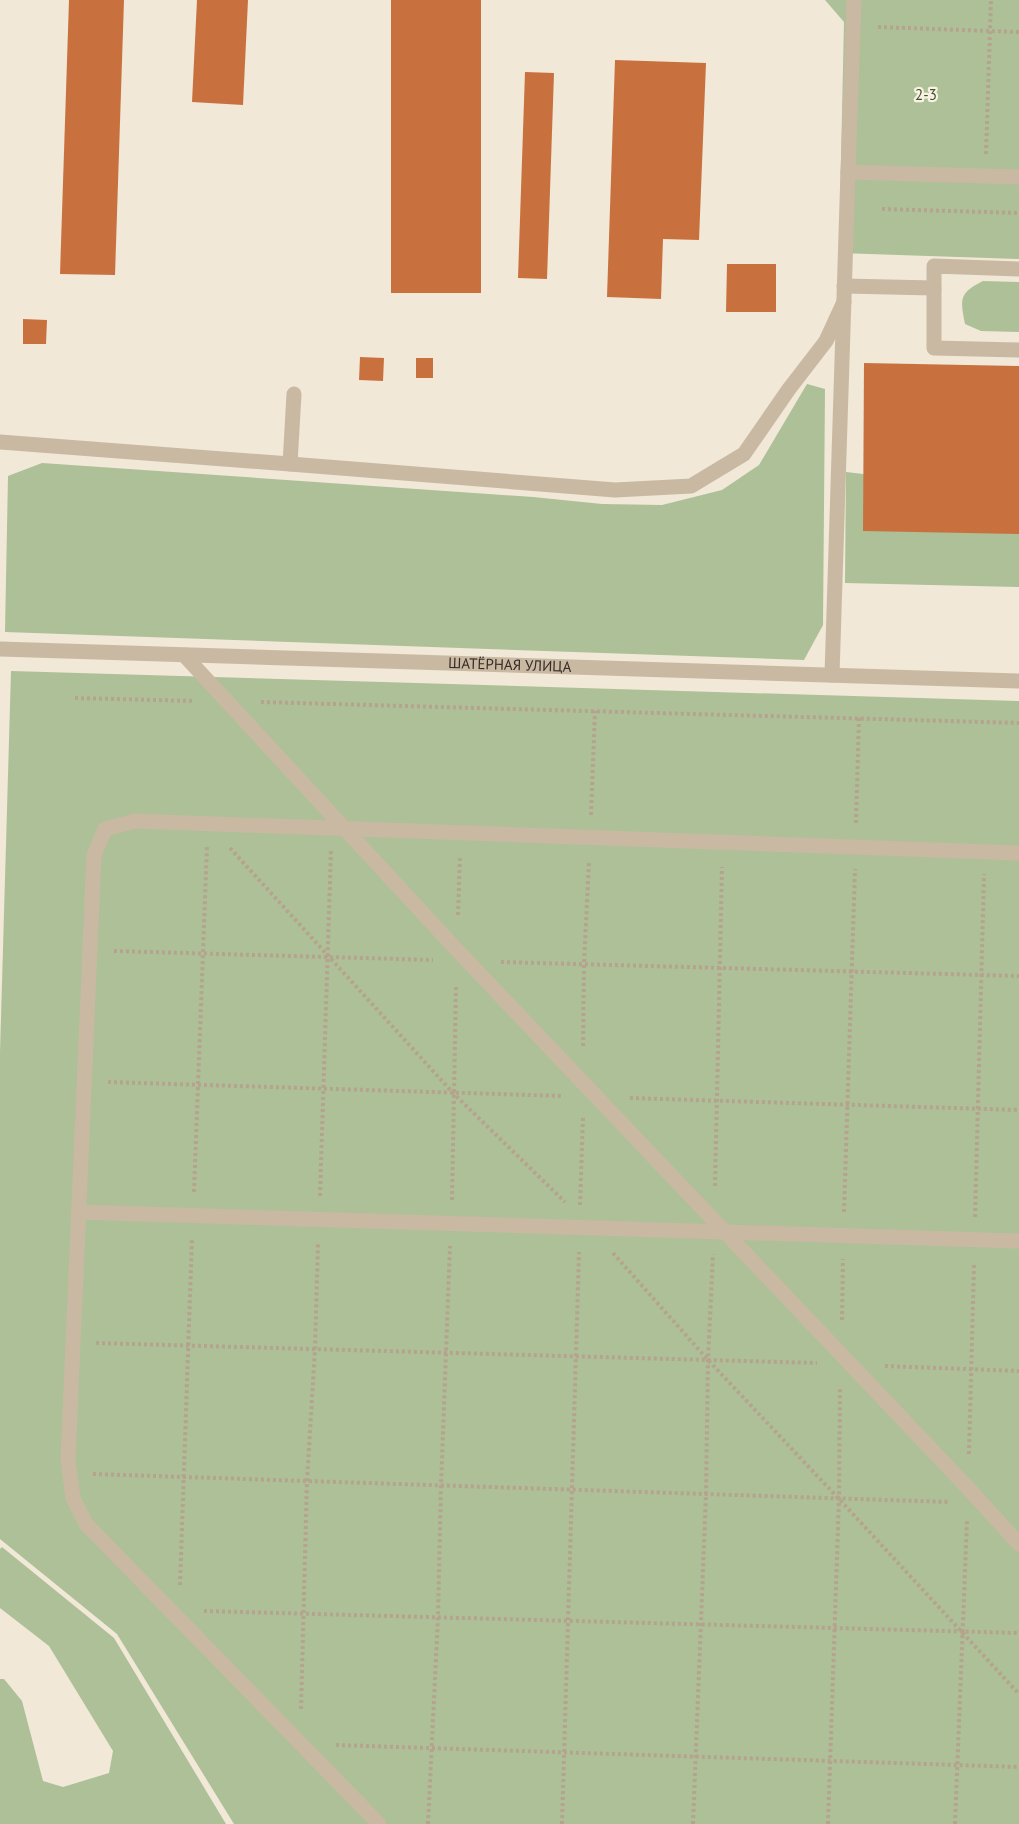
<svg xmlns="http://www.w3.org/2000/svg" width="1019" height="1824" viewBox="0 0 1019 1824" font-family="'PT Sans',sans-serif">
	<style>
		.green { fill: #adc097 }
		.building { fill: #c9713e }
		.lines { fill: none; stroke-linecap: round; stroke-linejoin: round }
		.path { stroke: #b5a38e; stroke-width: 4; stroke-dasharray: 3 3; stroke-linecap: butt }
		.lane { stroke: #c9b9a3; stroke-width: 15 }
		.labels { text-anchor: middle; stroke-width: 4.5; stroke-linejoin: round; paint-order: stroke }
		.park-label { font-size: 15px; fill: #3e5329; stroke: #f9f2e3 }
		.street-label { font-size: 15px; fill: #342c25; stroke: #f9f2e3 }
	</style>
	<rect width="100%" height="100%" fill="#f1e8d7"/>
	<g class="green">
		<polygon points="825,0 1019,0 1019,259 839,253 844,22"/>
		<path d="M983,281L1019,282V332L981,331L965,324C960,299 959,293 983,281Z"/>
		<polygon points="807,384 825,389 823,625 804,660 5,632 8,476 42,463 533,497 602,504 662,505 722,490 759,465"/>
		<polygon points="846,472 863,474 1019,534 1019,587 845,583"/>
		<polygon points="11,671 1019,701 1019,1824 234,1824 117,1634 0,1539 0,1052"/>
		<polygon points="2,1547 114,1638 226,1824 0,1824 0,1679 4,1679 22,1701 43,1781 63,1787 109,1773 113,1751 49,1646 0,1608 0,1549"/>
	</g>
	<g class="building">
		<polygon points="69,0 124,0 115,275 60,274"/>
		<polygon points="197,0 248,0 243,105 192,102"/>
		<rect x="391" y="0" width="90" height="293"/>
		<polygon points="615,60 706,63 699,240 663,239 661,299 607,297"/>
		<polygon points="525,72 554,73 547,279 518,278"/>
		<polygon points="727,264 776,264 776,312 726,312"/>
		<polygon points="23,319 47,320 46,344 23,344"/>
		<polygon points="360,357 384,358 383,381 359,380"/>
		<rect x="416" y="358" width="17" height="20"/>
		<polygon points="864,363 1019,366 1019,534 863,531"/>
	</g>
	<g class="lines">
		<g class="path">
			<polyline points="878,27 1019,32"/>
			<polyline points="986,154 991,0"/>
			<polyline points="882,209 1019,213"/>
			<polyline points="75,698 194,701"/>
			<polyline points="261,702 1019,723"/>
			<polyline points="591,815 595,711"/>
			<polyline points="856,823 859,718"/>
			<polyline points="230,848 453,1093 565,1202"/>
			<polyline points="458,915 460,856"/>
			<polyline points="114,951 433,960"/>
			<polyline points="501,962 1019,976"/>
			<polyline points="583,1046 584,964 589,862"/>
			<polyline points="108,1082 562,1096"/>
			<polyline points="630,1098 1019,1110"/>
			<polyline points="715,1186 722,867"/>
			<polyline points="194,1192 207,846"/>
			<polyline points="320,1196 331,850"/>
			<polyline points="452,1200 456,985"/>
			<polyline points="580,1205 583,1117"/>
			<polyline points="844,1212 855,869"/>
			<polyline points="975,1217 984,874"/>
			<polyline points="613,1253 708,1360 839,1499 1019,1694"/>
			<polyline points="842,1320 843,1259"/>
			<polyline points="96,1343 817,1363"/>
			<polyline points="885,1366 1019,1371"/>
			<polyline points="969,1454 974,1264"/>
			<polyline points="93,1474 949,1502"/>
			<polyline points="180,1585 192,1238"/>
			<polyline points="204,1611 1019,1633"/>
			<polyline points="301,1709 307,1481 315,1349 318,1243"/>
			<polyline points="336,1745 1019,1767"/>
			<polyline points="428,1824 438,1617 441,1486 450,1246"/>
			<polyline points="562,1824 579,1252"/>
			<polyline points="693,1824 706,1494 708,1360 713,1254"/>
			<polyline points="828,1824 839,1499 840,1388"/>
			<polyline points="955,1824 967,1521"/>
		</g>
		<g class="lane">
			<polyline points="854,0 848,172 1019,177"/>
			<polyline points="1019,269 934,266 934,348 1019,350"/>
			<polyline points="844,286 934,288"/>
			<polyline points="0,442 290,464 294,394"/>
			<polyline points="290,464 615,490 691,486 744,454 789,389 826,341 844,302"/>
			<path id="s1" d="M0,649L1019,681"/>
			<polyline points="184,655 456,949 968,1488 1019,1544"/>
			<polyline points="832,675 848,172"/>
			<polyline points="78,1212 1019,1241"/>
			<polyline points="379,1824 86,1524 73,1498 68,1460 94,855 105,829 135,821 1019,853"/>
		</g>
	</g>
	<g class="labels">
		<g class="park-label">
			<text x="926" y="100">2-3</text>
		</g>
		<g class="street-label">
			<text dy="5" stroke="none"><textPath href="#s1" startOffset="510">ШАТЁРНАЯ УЛИЦА</textPath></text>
		</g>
	</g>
</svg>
